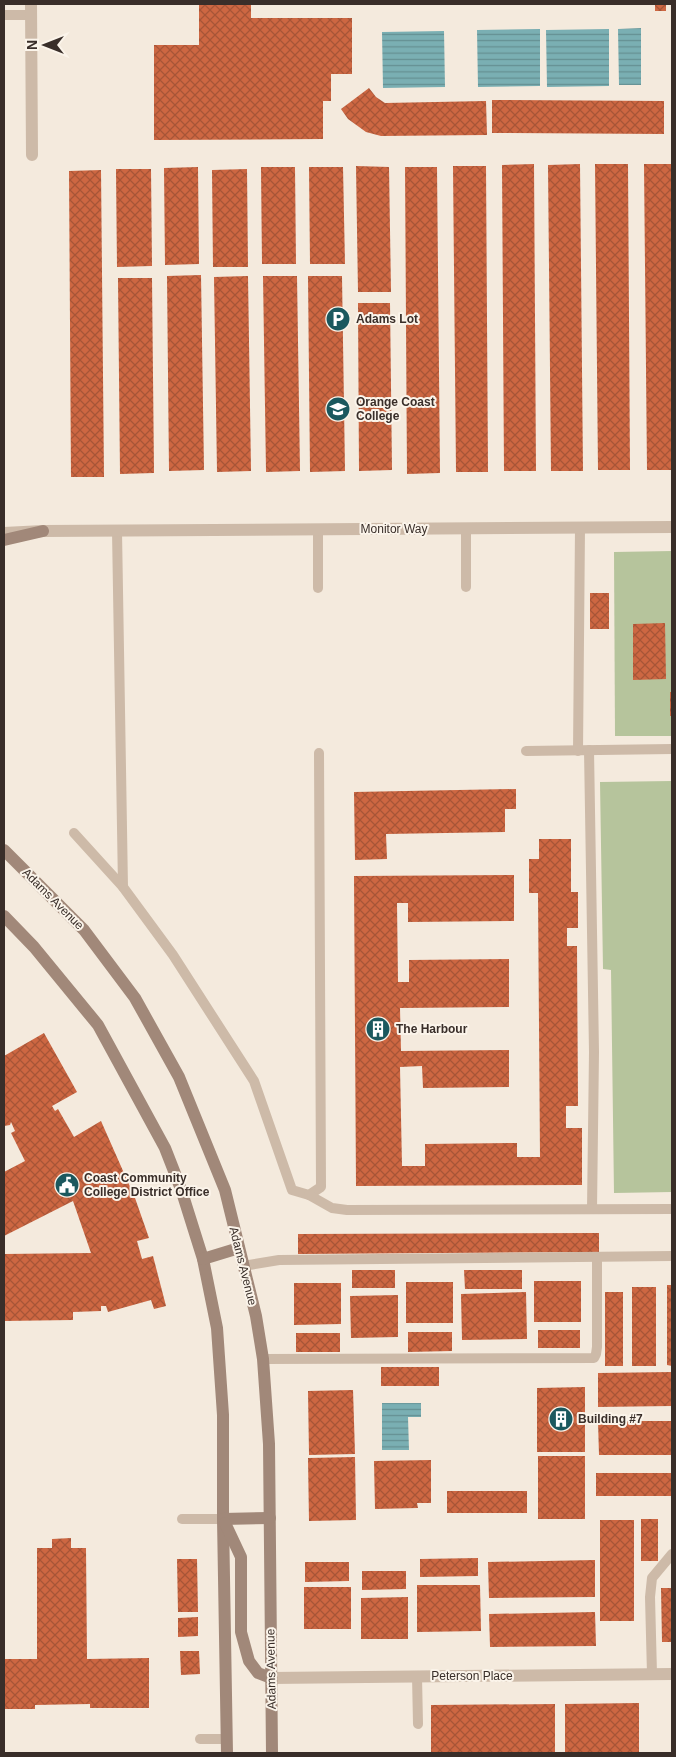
<svg xmlns="http://www.w3.org/2000/svg" width="676" height="1757" viewBox="0 0 676 1757" font-family="Arial,sans-serif">
	<style>
		.green { fill: #b6c49c }
		.water { fill: url(#water-rules) }
		.building { fill: url(#building-cross-hatch) }
		.lines { fill: none; stroke-linecap: round; stroke-linejoin: round }
		.service { stroke: #cdbaa8; stroke-width: 10 }
		.minor { stroke: #cdbaa8; stroke-width: 12 }
		.tertiary { stroke: #cdbaa8; stroke-width: 12 }
		.secondary { stroke: #a18879; stroke-width: 12 }
		.labels { text-anchor: middle; stroke-width: 4; stroke-linejoin: round; paint-order: stroke }
		.poi-label { font-size: 12px; font-weight: bold; fill: #392e29; stroke: #fbf4ea; text-anchor: start }
		.street-label { font-size: 12px; fill: #392e29; stroke: #fbf4ea }
	</style>
	<defs>
		<pattern id="water-rules" width="6" height="5" patternUnits="userSpaceOnUse" patternTransform="scale(1.25)"><rect width="6" height="5" fill="#7aafb3"/><path d="M0 2.5h6" fill="none" stroke="#658f92"/></pattern>
		<pattern id="building-cross-hatch" width="8" height="8" patternUnits="userSpaceOnUse" patternTransform="scale(1.25)"><rect width="8" height="8" fill="#cd6742"/><path d="M0 0l8 8M0 8l8-8" fill="none" stroke="#a75537"/></pattern>
	</defs>
	<rect width="100%" height="100%" fill="#f4eadd"/>
	<g class="green">
		<polygon points="672,551 672,736 615,736 614,552"/>
		<polygon points="672,781 672,1192 614,1193 611,970 603,969 600,782"/>
	</g>
	<g class="water">
		<polygon points="641,28 641,85 619,85 618,29"/>
		<polygon points="540,29 540,86 478,87 477,30"/>
		<polygon points="609,29 609,86 547,87 546,30"/>
		<polygon points="444,31 445,87 383,88 382,32"/>
		<polygon points="382,1403 421,1403 421,1417 408,1417 409,1450 382,1450"/>
	</g>
	<g class="building">
		<polygon points="199,4 251,4 251,18 352,18 352,74 331,74 331,101 323,101 323,139 154,140 154,45 199,45"/>
		<rect x="655" y="4" width="11" height="7"/>
		<polygon points="369,88 376,97 385,103 486,101 487,135 381,136 366,132 348,119 341,109"/>
		<polygon points="492,100 664,101 664,134 492,133"/>
		<polygon points="534,164 536,471 504,471 502,165"/>
		<polygon points="580,164 583,471 551,471 548,165"/>
		<polygon points="595,164 628,164 630,470 598,470"/>
		<polygon points="644,164 672,164 672,470 647,470"/>
		<polygon points="356,166 389,167 391,292 358,292"/>
		<polygon points="453,166 486,166 488,472 456,472"/>
		<polygon points="198,167 199,264 165,265 164,168"/>
		<polygon points="261,167 295,167 296,264 262,264"/>
		<polygon points="309,167 343,167 345,264 310,264"/>
		<polygon points="405,167 437,167 440,473 407,474"/>
		<polygon points="116,169 151,169 152,266 117,267"/>
		<polygon points="247,169 248,267 213,267 212,170"/>
		<polygon points="101,170 104,477 71,477 69,171"/>
		<polygon points="201,275 204,470 169,471 167,276"/>
		<polygon points="248,276 251,471 217,472 214,277"/>
		<polygon points="263,276 297,276 300,471 266,472"/>
		<polygon points="308,276 342,276 345,471 310,472"/>
		<polygon points="118,278 152,278 154,473 120,474"/>
		<polygon points="358,303 390,303 392,470 359,471"/>
		<rect x="590" y="593" width="19" height="36"/>
		<polygon points="665,623 666,679 633,680 633,624"/>
		<rect x="670" y="692" width="2" height="24"/>
		<polygon points="516,789 516,809 505,809 505,832 386,834 387,859 355,860 354,792"/>
		<polygon points="539,839 571,839 571,892 578,892 578,928 567,928 567,946 577,946 578,1106 566,1106 566,1128 582,1128 582,1185 356,1186 354,876 514,875 514,921 408,922 408,903 397,903 398,982 409,982 409,960 509,959 509,1007 400,1008 401,1051 509,1050 509,1087 423,1088 422,1066 400,1067 402,1166 425,1166 425,1144 517,1143 517,1157 540,1157 538,893 529,893 529,859 539,859"/>
		<polygon points="44,1033 77,1092 52,1106 55,1111 58,1109 74,1137 101,1121 135,1198 149,1238 137,1241 142,1259 153,1256 166,1306 154,1309 151,1300 108,1312 106,1306 101,1306 101,1311 73,1312 73,1320 4,1321 4,1254 91,1253 73,1201 4,1236 4,1172 25,1161 11,1133 15,1131 11,1122 10,1125 4,1126 4,1056"/>
		<polygon points="599,1233 599,1252 298,1254 298,1234"/>
		<rect x="352" y="1270" width="43" height="18"/>
		<polygon points="464,1270 522,1270 522,1289 465,1289"/>
		<rect x="534" y="1281" width="47" height="41"/>
		<rect x="406" y="1282" width="47" height="41"/>
		<polygon points="294,1283 341,1283 341,1324 294,1325"/>
		<polygon points="667,1285 672,1285 672,1366 667,1365"/>
		<rect x="632" y="1287" width="24" height="79"/>
		<polygon points="526,1292 527,1339 462,1340 461,1294"/>
		<rect x="605" y="1292" width="18" height="74"/>
		<polygon points="398,1295 398,1337 351,1338 350,1296"/>
		<rect x="538" y="1330" width="42" height="18"/>
		<polygon points="408,1332 452,1332 452,1351 408,1352"/>
		<rect x="296" y="1333" width="44" height="19"/>
		<rect x="381" y="1367" width="58" height="19"/>
		<polygon points="672,1372 672,1406 598,1407 598,1373"/>
		<polygon points="585,1387 585,1452 537,1452 537,1388"/>
		<polygon points="353,1390 355,1454 309,1455 308,1391"/>
		<polygon points="598,1421 672,1421 672,1455 599,1455"/>
		<rect x="538" y="1456" width="47" height="63"/>
		<polygon points="355,1457 356,1520 309,1521 308,1458"/>
		<polygon points="431,1460 431,1503 417,1503 418,1508 375,1509 374,1461"/>
		<rect x="596" y="1473" width="76" height="23"/>
		<rect x="447" y="1491" width="80" height="22"/>
		<rect x="641" y="1519" width="17" height="42"/>
		<rect x="600" y="1520" width="34" height="101"/>
		<polygon points="71,1538 71,1548 86,1548 87,1659 149,1658 149,1708 90,1708 90,1704 35,1705 35,1709 4,1709 4,1659 37,1659 37,1548 52,1548 52,1539"/>
		<polygon points="478,1558 478,1576 420,1577 420,1559"/>
		<polygon points="177,1559 197,1559 198,1612 178,1612"/>
		<polygon points="595,1560 595,1597 489,1598 488,1562"/>
		<polygon points="305,1562 349,1562 349,1581 305,1582"/>
		<polygon points="362,1571 406,1571 406,1589 362,1590"/>
		<polygon points="417,1585 480,1585 481,1631 417,1632"/>
		<rect x="304" y="1587" width="47" height="42"/>
		<polygon points="661,1588 672,1588 672,1642 662,1642"/>
		<polygon points="408,1597 408,1639 361,1639 361,1598"/>
		<polygon points="595,1612 596,1646 490,1647 489,1614"/>
		<polygon points="198,1617 198,1636 178,1637 178,1618"/>
		<polygon points="180,1651 199,1651 200,1674 181,1675"/>
		<polygon points="639,1703 639,1753 565,1753 565,1704"/>
		<polygon points="555,1704 555,1753 431,1753 431,1705"/>
	</g>
	<g class="lines">
		<g class="service">
			<polyline points="4,15 31,15"/>
			<polyline points="318,529 318,588"/>
			<polyline points="117,531 123,887"/>
			<polyline points="466,587 466,528"/>
			<polyline points="589,750 594,1052 592,1209"/>
			<polyline points="526,751 672,749"/>
			<polyline points="578,751 580,528"/>
			<polyline points="74,833 123,887 173,955 254,1081 292,1190 309,1195 321,1187 319,753"/>
			<polyline points="309,1195 332,1208 347,1210 672,1209"/>
			<polyline points="243,1266 279,1260 672,1256"/>
			<polyline points="263,1359 594,1358 596,1354 597,1347 597,1258"/>
			<polyline points="182,1519 223,1519"/>
			<polyline points="652,1674 650,1597 652,1578 672,1554"/>
			<polyline points="417,1676 418,1724"/>
			<polyline points="200,1739 227,1739"/>
		</g>
		<g class="minor">
			<polyline points="31,4 32,155"/>
			<polyline points="4,533 43,531 672,527"/>
		</g>
		<polyline class="tertiary" points="271,1678 672,1674"/>
		<g class="secondary">
			<polyline points="4,540 43,531"/>
			<polyline points="4,850 84,930 135,998 179,1077 225,1190 256,1316 263,1359 269,1444 272,1753"/>
			<polyline points="4,916 34,947 98,1025 165,1148 181,1189 203,1259 217,1328 223,1415 223,1519 227,1753"/>
			<polyline points="203,1259 239,1248"/>
			<polyline points="223,1519 270,1518"/>
			<polyline points="225,1523 241,1557 241,1632 249,1661 258,1673 271,1678"/>
		</g>
	</g>
	<defs>
		<symbol id="parking-disc" viewBox="-11 -11 22 22"><circle r="9.5" fill="#1b585e" stroke="#fbf4ea"/><path d="M-3.5-5.5H1a3.5 3.5 0 0 1 0 7H-1V5.5H-3.5ZM-1-3.4V-.6H.8a1.4 1.4 0 0 0 0-2.8Z" fill="#fff"/></symbol>
		<symbol id="university-disc" viewBox="-11 -11 22 22"><circle r="9.5" fill="#1b585e" stroke="#fbf4ea"/><path d="M0-5L7-2L0 1L-7-2ZM-4 1L0 2.5L4 1V4Q0 6-4 4Z" fill="#fff"/></symbol>
		<symbol id="building-disc" viewBox="-11 -11 22 22"><circle r="9.5" fill="#1b585e" stroke="#fbf4ea"/><path d="M-4-6H4V6H1V3H-1V6H-4ZM-2.5-4.3h1.7v1.8h-1.7ZM.8-4.3h1.7v1.8H.8ZM-2.5-1h1.7V.8h-1.7ZM.8-1h1.7V.8H.8Z" fill="#fff"/></symbol>
		<symbol id="civic-disc" viewBox="-11 -11 22 22"><circle r="9.5" fill="#1b585e" stroke="#fbf4ea"/><path d="M-.6-6.5H3V-4.5H.6V-3L4-1V1h2V6H-6V1h2V-1L-.6-3ZM-1.2 2.5V6h2.4V2.5Z" fill="#fff"/></symbol>
	</defs>
	<g fill-rule="evenodd">
		<use href="#parking-disc" x="324" y="305" width="28" height="28"/>
		<use href="#university-disc" x="324" y="395" width="28" height="28"/>
		<use href="#building-disc" x="364" y="1015" width="28" height="28"/>
		<use href="#civic-disc" x="53" y="1171" width="28" height="28"/>
		<use href="#building-disc" x="547" y="1405" width="28" height="28"/>
	</g>
	<g class="labels">
		<g class="poi-label">
			<text x="356" y="323">Adams Lot</text>
			<text x="356" y="406">Orange Coast<tspan x="356" dy="14">College</tspan></text>
			<text x="396" y="1033">The Harbour</text>
			<text x="84" y="1182">Coast Community<tspan x="84" dy="14">College District Office</tspan></text>
			<text x="578" y="1423">Building #7</text>
		</g>
		<g class="street-label">
			<text x="394" y="533">Monitor Way</text>
			<text transform="translate(53 899) rotate(45)" y="4">Adams Avenue</text>
			<text transform="translate(243 1266) rotate(76)" y="4">Adams Avenue</text>
			<text transform="translate(271 1669) rotate(-91)" y="4">Adams Avenue</text>
			<text x="472" y="1680">Peterson Place</text>
		</g>
	</g>
	<rect width="676" height="1757" fill="none" stroke="#392e29" stroke-width="10"/>
	<g transform="translate(45 45) rotate(270)" stroke="#fbf4ea" stroke-width="4" paint-order="stroke">
	<path d="M0-4L9 19L0 12L-9 19Z" fill="#392e29"/>
	<text y="-8" font-size="14" font-weight="bold" text-anchor="middle" fill="#392e29">N</text>
	</g>
</svg>
